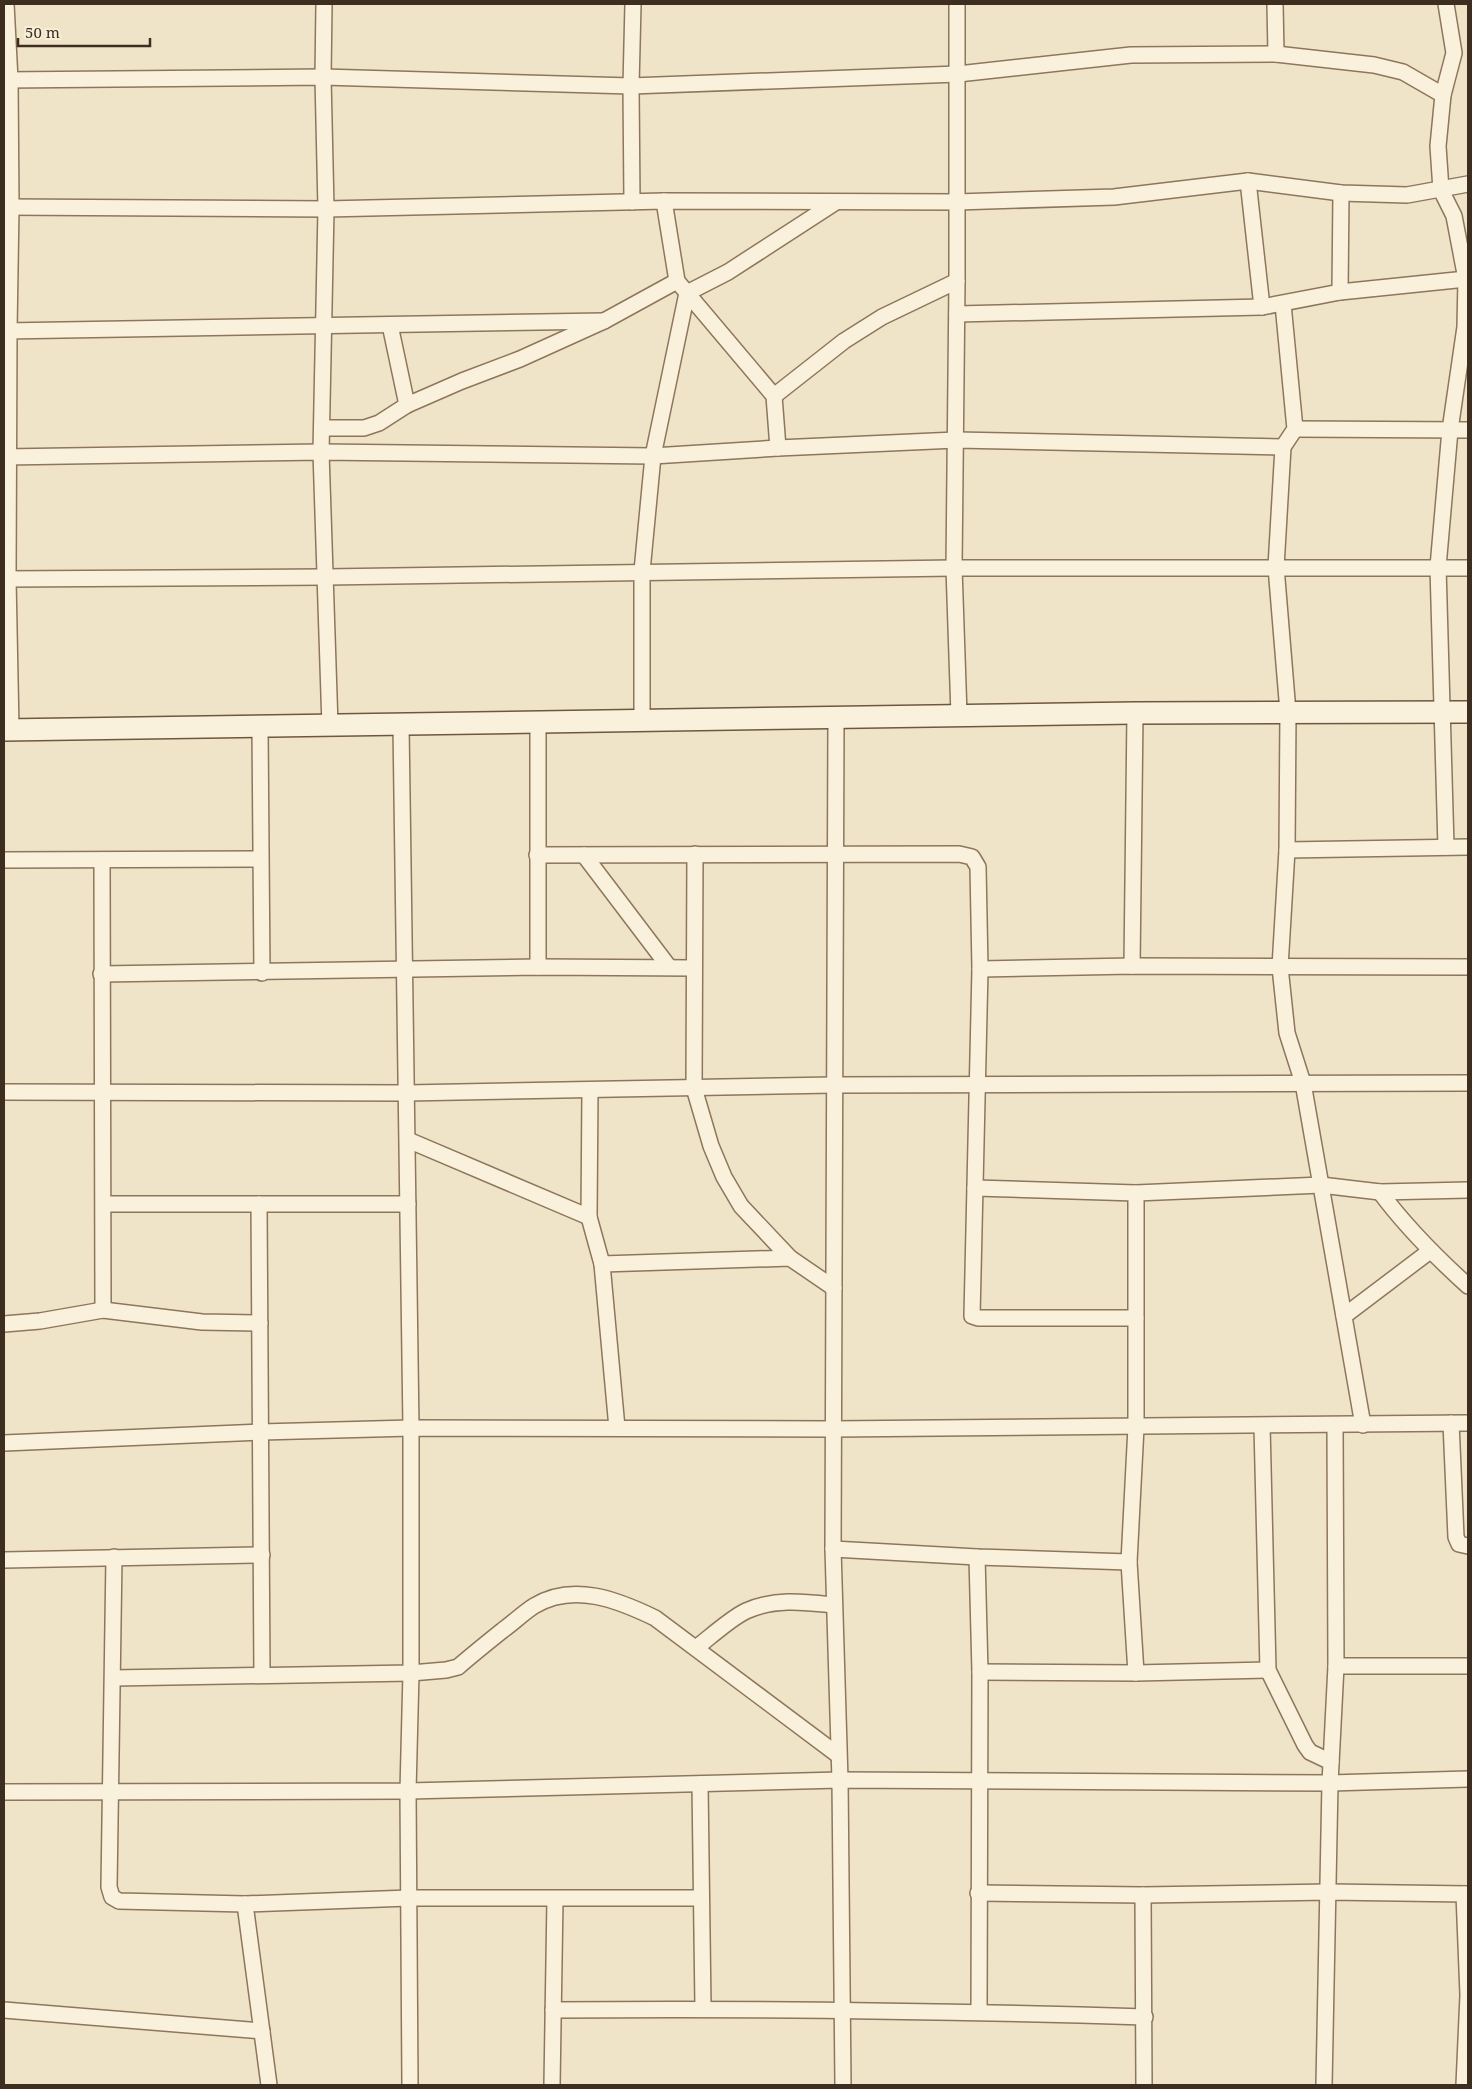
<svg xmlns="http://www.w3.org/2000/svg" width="1472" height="2089" viewBox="0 0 1472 2089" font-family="'Noto Serif',serif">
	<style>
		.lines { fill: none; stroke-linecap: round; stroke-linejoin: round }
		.street-casing { stroke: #8d765c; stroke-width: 18 }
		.secondary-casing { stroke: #6f573f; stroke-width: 24 }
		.street { stroke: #faf1dc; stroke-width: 15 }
		.secondary { stroke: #faf1dc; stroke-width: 21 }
	</style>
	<rect width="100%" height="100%" fill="#f0e4c8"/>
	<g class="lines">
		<defs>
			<g id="street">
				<polyline points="6,4 10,80 11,207 9,331 8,579 11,729"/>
				<polyline points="324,4 323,77 326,209 321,452 330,726"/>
				<polyline points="957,4 957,281 954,568 959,715"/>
				<polyline points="1275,4 1276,54"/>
				<polyline points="1446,4 1454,53 1443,95 1438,146 1441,190 1454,216 1466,279 1465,327 1450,430 1438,567 1446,847"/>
				<polyline points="4,80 323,77 631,86 958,74 1131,55 1276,54 1374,65 1403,72 1443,95"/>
				<polyline points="1248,181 1262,307"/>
				<polyline points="664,201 677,281 774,396 778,448"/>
				<polyline points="632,202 631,86 633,4"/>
				<polyline points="4,207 326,209 664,201 957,202 1114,197 1248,181 1341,193 1407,195 1468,184"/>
				<polyline points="1340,292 1341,193"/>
				<polyline points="1283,304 1295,429 1283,447 1276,567 1288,712 1287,850 1280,967 1287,1033 1303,1083 1363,1425"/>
				<polyline points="957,314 1262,307 1340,292 1466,279"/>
				<polyline points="390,325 407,405"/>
				<polyline points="4,331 604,321"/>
				<polyline points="774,396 844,341 882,317 957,281"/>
				<polyline points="322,428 364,428 379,423 407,405 462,381 520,359 604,321 677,281"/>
				<polyline points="1295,429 1468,430"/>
				<polyline points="4,457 321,452 653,456 778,448 956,440 1283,447"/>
				<polyline points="4,579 326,577 954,568 1468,568"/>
				<polyline points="836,718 833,1549 840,1780 843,2085"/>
				<polyline points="642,719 642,571 653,456 687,293 728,272 836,202"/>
				<polyline points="538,722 538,967"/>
				<polyline points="401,725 411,1428 411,1673 408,1791 410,2085"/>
				<polyline points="260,727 262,973"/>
				<polyline points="1287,850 1468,847"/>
				<polyline points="695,854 694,1088 711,1146 724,1177 741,1206 790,1258"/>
				<polyline points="537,855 959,854 972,857 978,867 980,969 972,1316 978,1318 1136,1318"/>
				<polyline points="584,855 669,967"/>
				<polyline points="4,860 260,859"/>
				<polyline points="102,860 103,1310"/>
				<polyline points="1132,966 1135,713"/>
				<polyline points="980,969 1132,966 1468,967"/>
				<polyline points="101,974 538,967 694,968"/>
				<polyline points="590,1090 589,1217 602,1264 617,1428"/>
				<polyline points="4,1092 407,1093 834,1085 1468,1083"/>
				<polyline points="408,1140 589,1217"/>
				<polyline points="975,1188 1136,1193 1321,1185 1380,1192 1468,1190"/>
				<path d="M1380,1192C1406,1227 1436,1257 1468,1286"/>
				<polyline points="1136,1193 1136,1427 1129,1562 1136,1673"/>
				<polyline points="104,1204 408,1204"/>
				<polyline points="259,1204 262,1675"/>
				<polyline points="602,1264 790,1258 834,1288"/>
				<polyline points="1344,1316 1430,1251"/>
				<polyline points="4,1324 40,1321 103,1310 202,1322 260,1323"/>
				<polyline points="1451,1423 1456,1537 1459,1544 1468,1546"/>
				<polyline points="1262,1426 1268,1670 1305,1745 1310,1752 1331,1762"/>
				<polyline points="4,1443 261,1432 411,1428 833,1429 1468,1423"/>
				<polyline points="833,1549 977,1557 1129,1562"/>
				<polyline points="114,1557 109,1887 112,1897 119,1901 245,1904 409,1898 701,1898"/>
				<polyline points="977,1557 980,1672 979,2012"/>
				<polyline points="4,1560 262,1555"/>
				<path d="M696,1648C709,1638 731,1618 746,1611C774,1598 805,1602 834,1605"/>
				<polyline points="1336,1666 1468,1666"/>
				<polyline points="980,1672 1136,1673 1268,1670"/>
				<path d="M113,1678L411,1673L446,1670L458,1667C473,1654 488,1642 503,1630C513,1623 523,1613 534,1606C573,1582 618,1600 655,1618L838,1755"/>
				<polyline points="700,1784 703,2008"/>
				<polyline points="4,1792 408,1791 840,1780 1330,1783 1468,1779"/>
				<polyline points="978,1893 1143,1895 1329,1892 1468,1894"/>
				<polyline points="1464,1894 1468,1995 1464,2085"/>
				<polyline points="1143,1895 1144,2085"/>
				<polyline points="245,1904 269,2085"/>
				<polyline points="4,2010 262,2031"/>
				<path d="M553,2010C750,2008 948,2011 1145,2017"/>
				<polyline points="552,2085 555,1899"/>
				<polyline points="1324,2085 1330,1783 1336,1666 1335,1425"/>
			</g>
			<polyline id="secondary" points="4,730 1135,713 1468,712"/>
		</defs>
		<use href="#street" class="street-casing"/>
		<use href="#secondary" class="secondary-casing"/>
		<use href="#street" class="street"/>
		<use href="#secondary" class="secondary"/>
	</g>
	<rect width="1472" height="2089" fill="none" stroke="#3d2e20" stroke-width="10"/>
	<path d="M18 38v8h132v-8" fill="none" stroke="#3d2e20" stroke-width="2.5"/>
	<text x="25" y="38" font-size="15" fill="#3d2e20" stroke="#f7eed8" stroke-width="4" paint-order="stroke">50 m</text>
</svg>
